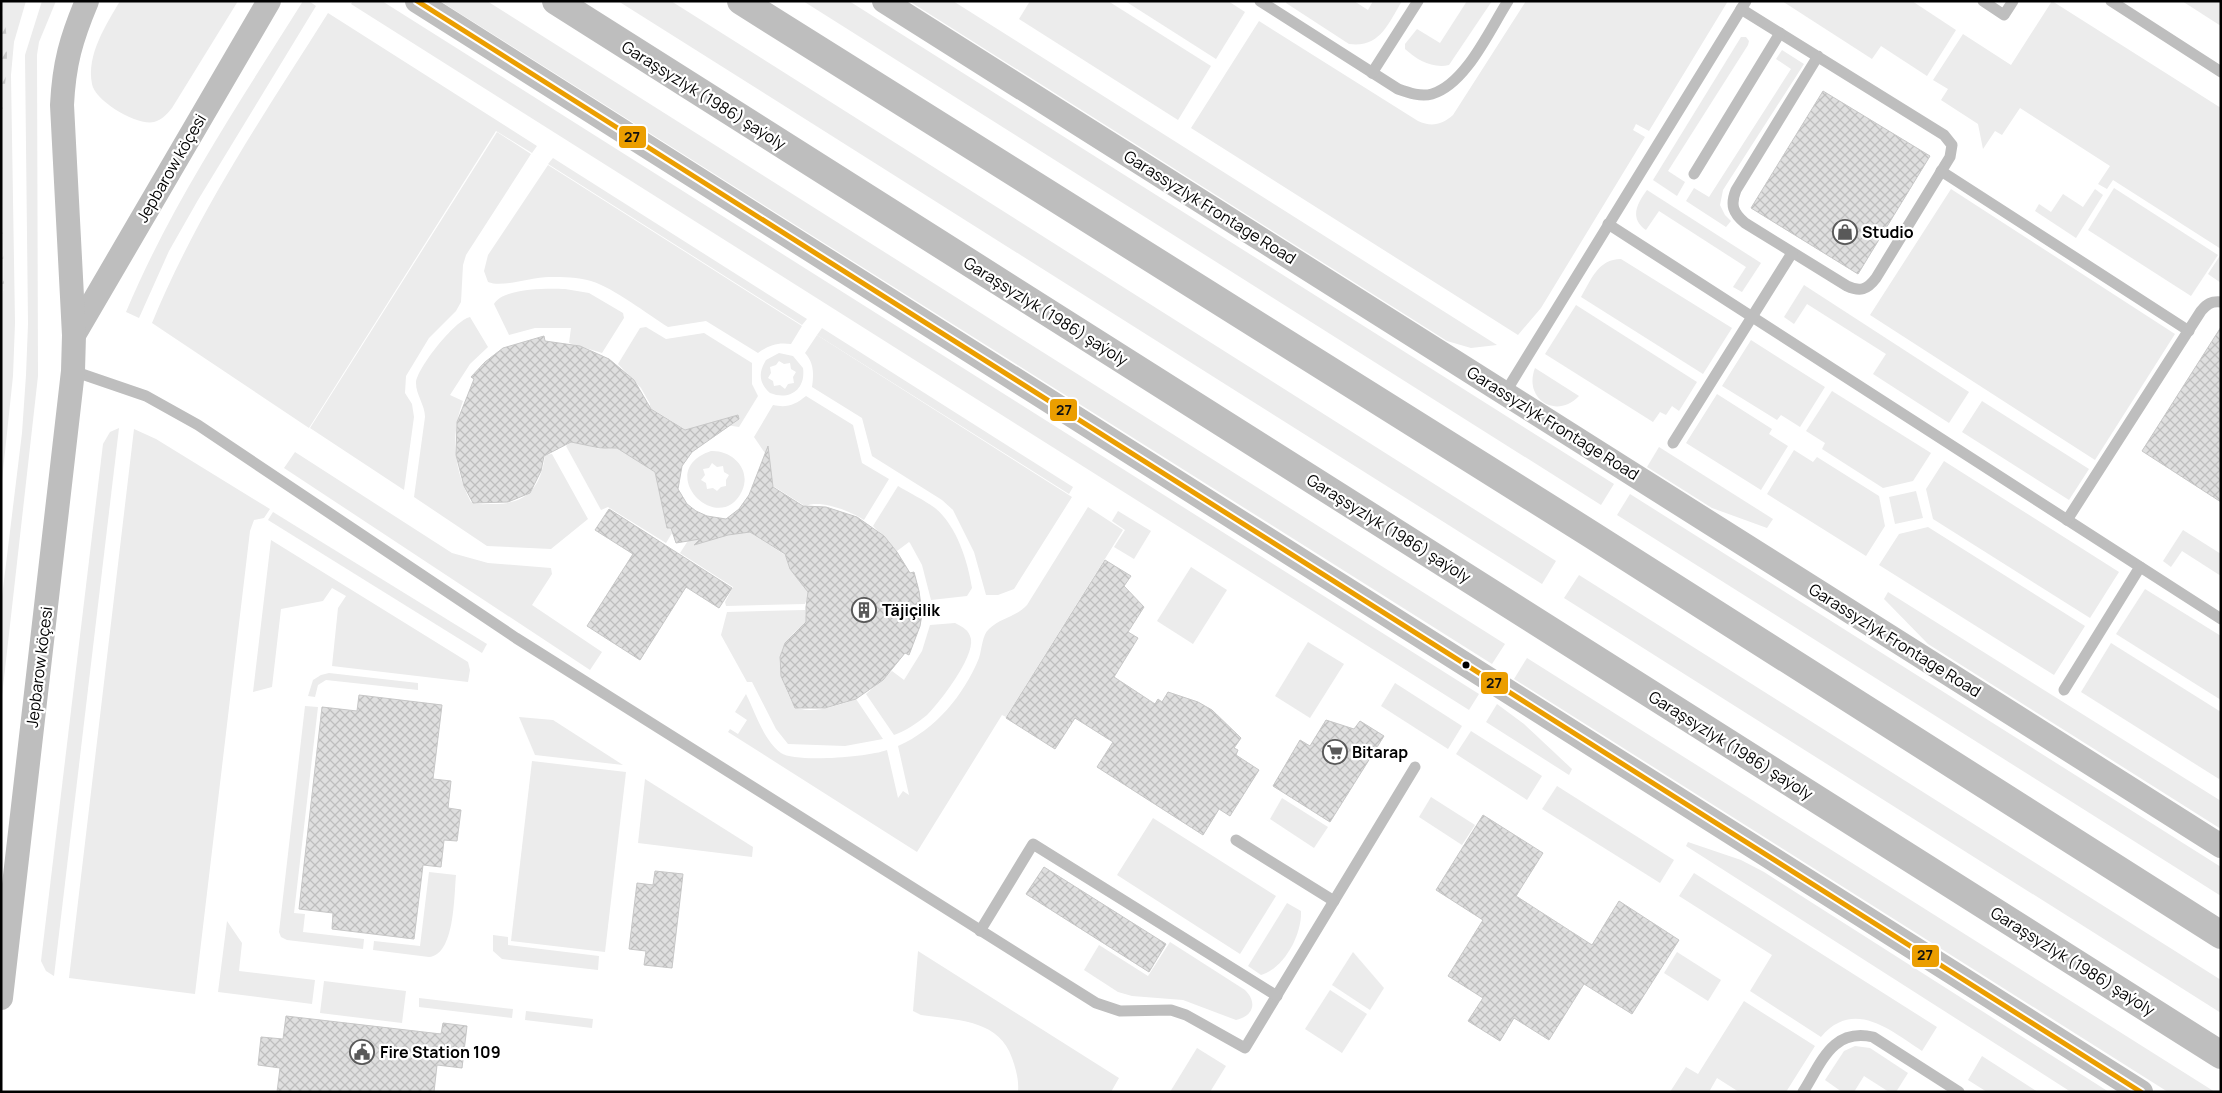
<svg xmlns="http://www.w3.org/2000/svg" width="2222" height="1093" viewBox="0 0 2222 1093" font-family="Manrope,sans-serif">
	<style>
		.green { fill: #ececec; fill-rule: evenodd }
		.forest { fill: url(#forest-firs) }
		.building { fill: url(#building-cross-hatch); stroke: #c7c7c7 }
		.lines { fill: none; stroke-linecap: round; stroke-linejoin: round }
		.service { stroke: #bebebe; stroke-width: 11 }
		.minor { stroke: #bebebe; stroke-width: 24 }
		.primary { stroke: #bebebe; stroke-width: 28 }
		.bus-1-casing { stroke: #fff; stroke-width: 9 }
		.bus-1 { stroke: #eb9e00; stroke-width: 5 }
		.bus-dot { fill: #000; stroke: #fff; stroke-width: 2 }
		.labels { text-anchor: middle; stroke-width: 4.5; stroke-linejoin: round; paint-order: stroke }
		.street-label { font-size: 16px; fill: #000; stroke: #fff }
		.poi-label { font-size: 16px; font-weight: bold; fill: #000; stroke: #fff; text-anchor: start }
		.line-badge { stroke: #fff; stroke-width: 2 }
		.pale-badge-label { font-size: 14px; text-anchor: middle; font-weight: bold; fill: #111 }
	</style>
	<defs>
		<pattern id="forest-firs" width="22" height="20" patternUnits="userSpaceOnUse" patternTransform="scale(1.25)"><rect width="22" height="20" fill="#ececec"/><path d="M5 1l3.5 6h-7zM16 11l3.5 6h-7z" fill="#c9c9c9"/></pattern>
		<pattern id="building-cross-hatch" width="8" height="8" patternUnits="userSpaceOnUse" patternTransform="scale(1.25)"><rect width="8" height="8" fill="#dfdfdf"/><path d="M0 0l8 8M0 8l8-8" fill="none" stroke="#bebebe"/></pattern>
	</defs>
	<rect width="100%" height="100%" fill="#fff"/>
	<g class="green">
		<polygon points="1,1 26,1 14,42 11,75 15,323 13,376 1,490 1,296 4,289 1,131 6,44"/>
		<polygon points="42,1 56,1 39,42 37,55 38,376 1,705 1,605 22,433 26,375 28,324 25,55"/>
		<path d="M120,1H238L172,108C167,114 162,120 154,122C137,126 95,101 92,84C86,55 106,25 120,1Z"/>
		<path d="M303,1H309L316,6L198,200L169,251L139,318L126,312C171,204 241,100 303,1Z"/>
		<polygon points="353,1 382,1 1479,694 1469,710 351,4"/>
		<polygon points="440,1 487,1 1505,644 1492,664"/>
		<polygon points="618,1 671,1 1556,561 1542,584"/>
		<polygon points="803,1 849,1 1614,484 1601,505"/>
		<polygon points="909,1 953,1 1497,345 1471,348 1447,341"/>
		<polygon points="1030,1 1108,1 1211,66 1178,120 1019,19"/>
		<polygon points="1125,1 1228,1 1245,12 1216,59"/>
		<path d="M1287,1H1354L1368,10L1373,1H1402C1388,24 1380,48 1349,44L1286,3Z"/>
		<path d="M1467,1H1492L1449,65C1433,69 1417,60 1405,49V44L1417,29L1440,43Z"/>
		<path d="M1526,1H1728L1649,131L1636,124L1633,130L1645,137L1541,308L1518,335L1191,128L1259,21L1418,121C1431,127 1442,125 1453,115Z"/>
		<polygon points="1782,1 1912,1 1956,30 1927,76 1881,46 1872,59"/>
		<polygon points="2052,1 2221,108 2221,249 2113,180 2107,189 2098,184 2110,166 2020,108 2002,135 1995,131 1983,149 1978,124 1941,100 1948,89 1933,80 1963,34 2011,65"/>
		<polygon points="2182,1 2221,1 2221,26"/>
		<path d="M328,13L537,146L532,153L496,131L309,428L152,323C197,213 265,113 328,13Z"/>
		<polygon points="1741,37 1746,37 1749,41 1748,45 1668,171 1685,182 1677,196 1653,180"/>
		<polygon points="1782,50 1804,64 1723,190 1720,205 1725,215 1731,221 1726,227 1686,201 1694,188 1709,197 1791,69 1776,59"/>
		<polygon points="497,132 531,154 466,255 463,265 461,302 456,311 429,338 406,376 405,393 412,404 414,417 404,490 310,428"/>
		<polygon points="553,158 807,319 802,325 548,164"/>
		<path d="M548,165L802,326L791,344C778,342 769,345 758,353L706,321L668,327C647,314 614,288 591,281C578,277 563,277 549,277C531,277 503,288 488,282L484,271L488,255Z"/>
		<polygon points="2114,188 2218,255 2191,296 2088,230"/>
		<polygon points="1951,189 2175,334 2095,460 1870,315"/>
		<polygon points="2095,189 2103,195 2076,238 2035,211 2039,204 2051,212 2063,194 2083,207"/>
		<path d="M1647,190L1761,263L1742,292L1733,287L1746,267L1659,211L1646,230C1629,218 1637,204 1647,190Z"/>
		<polygon points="2221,254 2221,283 2208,274"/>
		<path d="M1621,259L1732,328L1703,374L1581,297C1591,280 1598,259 1621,259Z"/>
		<polygon points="1804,285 1969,392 1949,423 1873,374 1886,354 1807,304 1794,324 1784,317"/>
		<path d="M565,289L589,293L623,313L624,318L602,353L569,343L571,328H535L509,335L494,304C503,288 548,288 565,289Z"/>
		<polygon points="1576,305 1697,382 1679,411 1672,406 1666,415 1660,412 1653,422 1545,354"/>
		<path d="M470,317L488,347L470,364L450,395L463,401C450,436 454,470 471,502C477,505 484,504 491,504C525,505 541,489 545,455L552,454L588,519L551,549L487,546L414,497L425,417C425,405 416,395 416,383C417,368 455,320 470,317Z"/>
		<polygon points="646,327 666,339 704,333 752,363 752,384 758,396 739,427 712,423 686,430 649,407 650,404 641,388 618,364 640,328"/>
		<polygon points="822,328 1073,487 1069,494 817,335"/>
		<path d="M817,335L1072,497L1014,589L998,595H986L974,552L953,510L942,500L872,456L862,418L812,387C814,374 814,363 805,353Z"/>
		<polygon points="1751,340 1825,387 1800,427 1781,415 1777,420 1722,386"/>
		<path d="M779,353L793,356L803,368C806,389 790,401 770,393C759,383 758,373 766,360ZM779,361L784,364L790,363L791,369L796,372L793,377L794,383L788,384L785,389L780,385L774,386L773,381L768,378L771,373L770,367L776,365Z"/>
		<path d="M1535,368L1579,396C1556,420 1523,399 1535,368Z"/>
		<polygon points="1832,391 1931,453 1913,481 1883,488 1822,449 1825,443 1806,431"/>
		<polygon points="1717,394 1772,429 1769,434 1788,446 1761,490 1686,443"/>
		<path d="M806,396L853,425L862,463L889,479L864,520C850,511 821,499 805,506L773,486L769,459L754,437L773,405C787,408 795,405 806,396Z"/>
		<polygon points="1982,401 2089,469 2069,500 1962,432"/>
		<polygon points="119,428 54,976 46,971 41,961 103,444 110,432"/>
		<polygon points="134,429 156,439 270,509 264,518 254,520 250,531 195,994 69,978"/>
		<polygon points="571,441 600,449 614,446 659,475 678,523 666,543 608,507 601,510 566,446"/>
		<polygon points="1659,447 1773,519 1767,528 1712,508 1647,467"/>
		<polygon points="1794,450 1813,462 1817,457 1879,496 1885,526 1866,556 1767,494"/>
		<path d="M711,451C732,450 752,469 742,491C719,539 652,471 711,451ZM712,463L717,467L723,466L724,472L729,475L726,480V486L721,487L717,491L713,488L707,489L706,483L701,480L705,475L703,469L709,468Z"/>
		<polygon points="295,452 452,553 488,563 551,568 552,574 532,605 602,652 590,670 284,468"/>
		<polygon points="1944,461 2119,572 2090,618 1933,519 1926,489"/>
		<path d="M898,486C910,493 924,500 935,508C957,526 968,562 972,588L967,596L931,600L922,565L910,543L909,542L897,551L873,526Z"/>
		<polygon points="1916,491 1923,518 1895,524 1889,497"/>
		<polygon points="1630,494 2221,867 2221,896 1617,515"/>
		<path d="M1088,507L1123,530L1006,717L1002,715L917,852L728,732L730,729L738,734L747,720L735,712L746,694C755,712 764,741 781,753C795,763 869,757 887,750L898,798L903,791L909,795L898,746C935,730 964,695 979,658C982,649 982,635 989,629C1000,618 1016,617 1027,605Z"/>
		<polygon points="1118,511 1151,531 1134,559 1114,547 1125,530 1112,521"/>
		<polygon points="273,512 487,644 482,653 268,520"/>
		<polygon points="1928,527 2085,626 2054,675 1879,565 1899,534"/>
		<polygon points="745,529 785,555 790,569 809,593 805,604 726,606 725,602 733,587 680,553 693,533 719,537"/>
		<polygon points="2183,530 2221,554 2221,576 2182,551 2171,567 2163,561"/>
		<polygon points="271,540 468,662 470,670 468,682 332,666 338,608 346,596 332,588 323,601 281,609 272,687 253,692"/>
		<polygon points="1191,567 1227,590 1193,644 1157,621"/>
		<polygon points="1579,575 2221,980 2221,1013 1564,598"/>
		<polygon points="2145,589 2221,636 2221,700 2116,634"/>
		<polygon points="1888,592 2221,801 2221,829 1928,644 1884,599"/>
		<path d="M805,610L807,622C771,649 775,668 794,706C807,716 841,705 856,699L883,739L845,746L788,744L776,729L752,682H747L721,635L727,612Z"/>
		<path d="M955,623C963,627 969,630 971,639C974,658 940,702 927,715C917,723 906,731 894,735L866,694L892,671L904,680L922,651L930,625Z"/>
		<polygon points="1308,642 1344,664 1310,718 1275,696"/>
		<polygon points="2111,643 2221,712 2221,775 2219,779 2081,692"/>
		<polygon points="1527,658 2215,1092 2168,1092 1514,679"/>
		<polygon points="329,673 418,683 418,690 326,680 318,685 315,697 308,696 313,680 321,675"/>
		<polygon points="1395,683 1462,726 1448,749 1381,706"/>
		<polygon points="1497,704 1524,724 1572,769 1569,775 1486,722"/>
		<polygon points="305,706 318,707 294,913 305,914 303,932 364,939 363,949 287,940 281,937 279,932"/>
		<polygon points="519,717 553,720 623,765 535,755"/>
		<polygon points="1471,731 1542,776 1527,800 1456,754"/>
		<polygon points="532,761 626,772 605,952 511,941"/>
		<polygon points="645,779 753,847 752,857 638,843"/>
		<polygon points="1557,786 1674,860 1660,883 1542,809"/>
		<polygon points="1431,797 1475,825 1462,845 1419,817"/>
		<polygon points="1282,798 1328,827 1314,848 1270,819"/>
		<polygon points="1153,818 1276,896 1240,954 1117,875"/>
		<polygon points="1688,842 1741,860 1764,872 2109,1092 2071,1092 1686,846"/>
		<path d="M429,872L456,875C454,896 455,955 429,957L373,950L374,941L420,946Z"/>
		<path d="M1694,873L1937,1027L1922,1051C1891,1031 1854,998 1821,1037L1750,991L1772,955L1679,896Z"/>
		<path d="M1287,903L1301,911C1302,935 1284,968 1261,975L1248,966Z"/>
		<polygon points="227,921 242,943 239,971 315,980 312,1004 218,992"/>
		<polygon points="493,935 508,937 508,945 599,956 598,970 502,959 493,951"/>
		<path d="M1170,942L1245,990C1258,1003 1253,1016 1236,1020L1183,1000L1132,996L1118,992L1084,970L1099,945L1148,976Z"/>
		<path d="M918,951L1119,1078L1111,1092H1018C1019,1080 1016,1069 1012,1058C999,1019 955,1020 921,1015L913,1011Z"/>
		<polygon points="1353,952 1384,988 1370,1010 1332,985"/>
		<polygon points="1677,952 1721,980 1708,1001 1664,973"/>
		<polygon points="324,981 406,991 402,1023 320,1013"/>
		<polygon points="1330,990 1367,1014 1342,1053 1305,1029"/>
		<polygon points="419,998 513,1009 512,1018 419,1007"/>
		<polygon points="1744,1001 1815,1046 1786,1092 1739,1092 1717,1078 1709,1092 1670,1092 1686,1067 1698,1074"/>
		<polygon points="526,1011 593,1019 592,1028 525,1020"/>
		<polygon points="1855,1046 1870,1048 1908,1073 1896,1092 1889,1092 1864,1076 1854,1092 1842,1092 1825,1080 1844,1051"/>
		<polygon points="1197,1048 1226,1066 1210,1092 1170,1092"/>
		<polygon points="1982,1056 2038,1092 1987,1092 1968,1080"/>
	</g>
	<path class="forest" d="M1,11C14,40 2,99 1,132C1,185 3,237 4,289L1,296Z"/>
	<g class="building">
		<polygon points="1823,91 1930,156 1858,274 1751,208"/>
		<polygon points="2221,327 2221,502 2142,451"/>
		<polygon points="544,336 545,341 580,346 609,359 634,380 651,409 685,430 738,415 739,419 692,452 682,466 678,489 687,504 696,511 707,516 726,519 739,509 749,495 768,446 773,487 803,506 826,507 857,517 884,536 897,552 910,573 914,572 919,591 922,614 920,626 909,655 905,653 883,680 856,699 825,708 795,708 781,676 780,657 785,643 806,622 806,607 808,592 790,569 785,554 750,532 728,535 694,545 700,539 676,543 671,528 667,528 655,472 617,448 600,448 571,442 544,456 541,471 530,493 508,502 473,503 464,486 456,455 457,422 474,379 471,377 485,362 503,348"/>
		<polygon points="609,509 732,588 719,608 686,587 640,660 587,626 633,554 595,530"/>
		<polygon points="1105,560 1131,576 1124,586 1144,607 1128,632 1138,638 1114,677 1155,704 1158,699 1162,702 1168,692 1198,702 1212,710 1241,738 1234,748 1238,750 1236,755 1259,770 1230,816 1219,809 1203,835 1097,767 1113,742 1075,718 1055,749 1006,718"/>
		<polygon points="359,695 442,705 433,779 451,781 448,808 461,810 457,841 444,840 441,867 423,865 414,939 332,929 333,913 299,909 322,707 357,711"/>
		<polygon points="1326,720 1354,729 1360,721 1384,736 1330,822 1273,786 1300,740 1310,746"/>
		<polygon points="1483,815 1543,853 1516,896 1592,945 1619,901 1679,940 1632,1014 1584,984 1549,1040 1514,1018 1500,1041 1468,1021 1483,998 1448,976 1483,920 1436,890"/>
		<polygon points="1044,867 1166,944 1149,972 1026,894"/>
		<polygon points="655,871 683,874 672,968 644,965 646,951 629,949 637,883 653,885"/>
		<polygon points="286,1016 441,1034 443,1023 467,1026 462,1068 437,1065 434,1092 277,1092 280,1068 258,1065 261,1037 283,1039"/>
	</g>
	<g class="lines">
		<g class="service">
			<path d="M1260,1L1398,89C1409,93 1421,97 1432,94C1466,84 1490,29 1508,1"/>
			<polyline points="1983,1 2004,15 2013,1"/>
			<polyline points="2111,1 2221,72"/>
			<path d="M1741,9L1944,135L1952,145L1950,157L1876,278C1867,290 1860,292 1847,286L1745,223C1733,213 1730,205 1736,190L1818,56"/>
			<polyline points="1372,73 1418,1"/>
			<polyline points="1941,171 2189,331"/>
			<polyline points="1694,174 1780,33"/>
			<polyline points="1608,224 2221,619"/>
			<polyline points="73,371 146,396 198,425 516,638 1096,1003 1120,1011 1171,1010 1186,1015 1245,1048 1415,767"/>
			<polyline points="1505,393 1746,1"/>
			<polyline points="1673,443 1792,253"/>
			<path d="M2067,520L2201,311C2207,304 2211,301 2221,302"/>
			<polyline points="2064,690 2140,567"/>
			<polyline points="1236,840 1334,901"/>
			<polyline points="980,931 1033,844 1277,996"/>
			<path d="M1803,1092C1822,1062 1832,1028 1873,1037L1959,1092"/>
		</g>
		<g class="minor">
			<polyline points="417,1 2141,1092"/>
			<polyline points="884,1 2221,846"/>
			<polyline points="74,335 269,1"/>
			<path d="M1,998L73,371L74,335L62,105C64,64 71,39 87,1"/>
		</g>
		<g class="primary">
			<polyline points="556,1 2221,1055"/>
			<polyline points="741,1 1592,535 2221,935"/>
		</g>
		<defs>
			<polyline id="bus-1" points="417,1 2141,1092"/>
		</defs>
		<use href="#bus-1" class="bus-1-casing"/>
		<use href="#bus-1" class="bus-1"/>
	</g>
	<defs>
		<symbol id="shop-ring" viewBox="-11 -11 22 22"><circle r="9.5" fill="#fff" stroke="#595959" stroke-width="1.5"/><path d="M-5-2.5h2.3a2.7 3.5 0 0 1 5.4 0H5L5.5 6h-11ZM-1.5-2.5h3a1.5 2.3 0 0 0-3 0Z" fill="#595959"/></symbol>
		<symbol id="building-ring" viewBox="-11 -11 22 22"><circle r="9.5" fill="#fff" stroke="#595959" stroke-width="1.5"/><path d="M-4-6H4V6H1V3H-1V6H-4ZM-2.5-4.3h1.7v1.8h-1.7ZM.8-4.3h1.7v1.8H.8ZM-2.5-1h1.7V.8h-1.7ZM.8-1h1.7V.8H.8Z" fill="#595959"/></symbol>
		<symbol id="supermarket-ring" viewBox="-11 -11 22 22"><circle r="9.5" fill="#fff" stroke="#595959" stroke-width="1.5"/><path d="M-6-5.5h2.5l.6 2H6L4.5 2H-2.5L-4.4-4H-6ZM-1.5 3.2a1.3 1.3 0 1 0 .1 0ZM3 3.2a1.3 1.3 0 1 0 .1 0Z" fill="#595959"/></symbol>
		<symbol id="civic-ring" viewBox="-11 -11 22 22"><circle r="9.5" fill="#fff" stroke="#595959" stroke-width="1.5"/><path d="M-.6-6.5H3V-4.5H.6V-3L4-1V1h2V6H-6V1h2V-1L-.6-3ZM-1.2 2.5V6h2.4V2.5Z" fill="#595959"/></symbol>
	</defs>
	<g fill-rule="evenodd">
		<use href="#shop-ring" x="1831" y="218" width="28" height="28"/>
		<use href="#building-ring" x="850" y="596" width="28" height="28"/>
		<use href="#supermarket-ring" x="1321" y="738" width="28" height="28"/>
		<use href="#civic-ring" x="348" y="1038" width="28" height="28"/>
	</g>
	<circle class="bus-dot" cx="1466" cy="665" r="4.5"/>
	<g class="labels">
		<g class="street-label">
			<text transform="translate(704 95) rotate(32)" y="6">Garaşsyzlyk (1986) şaýoly</text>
			<text transform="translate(171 168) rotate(-60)" y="6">Jepbarow köçesi</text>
			<text transform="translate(1210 207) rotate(32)" y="6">Garassyzlyk Frontage Road</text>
			<text transform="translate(1046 311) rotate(32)" y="6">Garaşsyzlyk (1986) şaýoly</text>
			<text transform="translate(1553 423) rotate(32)" y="6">Garassyzlyk Frontage Road</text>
			<text transform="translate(1389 528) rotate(32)" y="6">Garaşsyzlyk (1986) şaýoly</text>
			<text transform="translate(1895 640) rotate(32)" y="6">Garassyzlyk Frontage Road</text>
			<text transform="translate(39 667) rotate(-83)" y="6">Jepbarow köçesi</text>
			<text transform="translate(1731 745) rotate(32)" y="6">Garaşsyzlyk (1986) şaýoly</text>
			<text transform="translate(2073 961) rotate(32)" y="6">Garaşsyzlyk (1986) şaýoly</text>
		</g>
		<g class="poi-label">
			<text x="1862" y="238">Studio</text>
			<text x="882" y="616">Täjiçilik</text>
			<text x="1352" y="758">Bitarap</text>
			<text x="380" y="1058">Fire Station 109</text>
		</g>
	</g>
	<g class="line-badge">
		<rect x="618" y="125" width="29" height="24" rx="5" fill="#eb9e00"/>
		<rect x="1049" y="398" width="29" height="24" rx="5" fill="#eb9e00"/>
		<rect x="1480" y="671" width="29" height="24" rx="5" fill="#eb9e00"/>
		<rect x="1911" y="944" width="29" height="24" rx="5" fill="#eb9e00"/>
	</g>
	<g class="pale-badge-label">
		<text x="632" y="142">27</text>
		<text x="1064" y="415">27</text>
		<text x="1494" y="688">27</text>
		<text x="1925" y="960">27</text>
	</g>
	<rect width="2222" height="1093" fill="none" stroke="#000000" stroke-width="5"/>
</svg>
